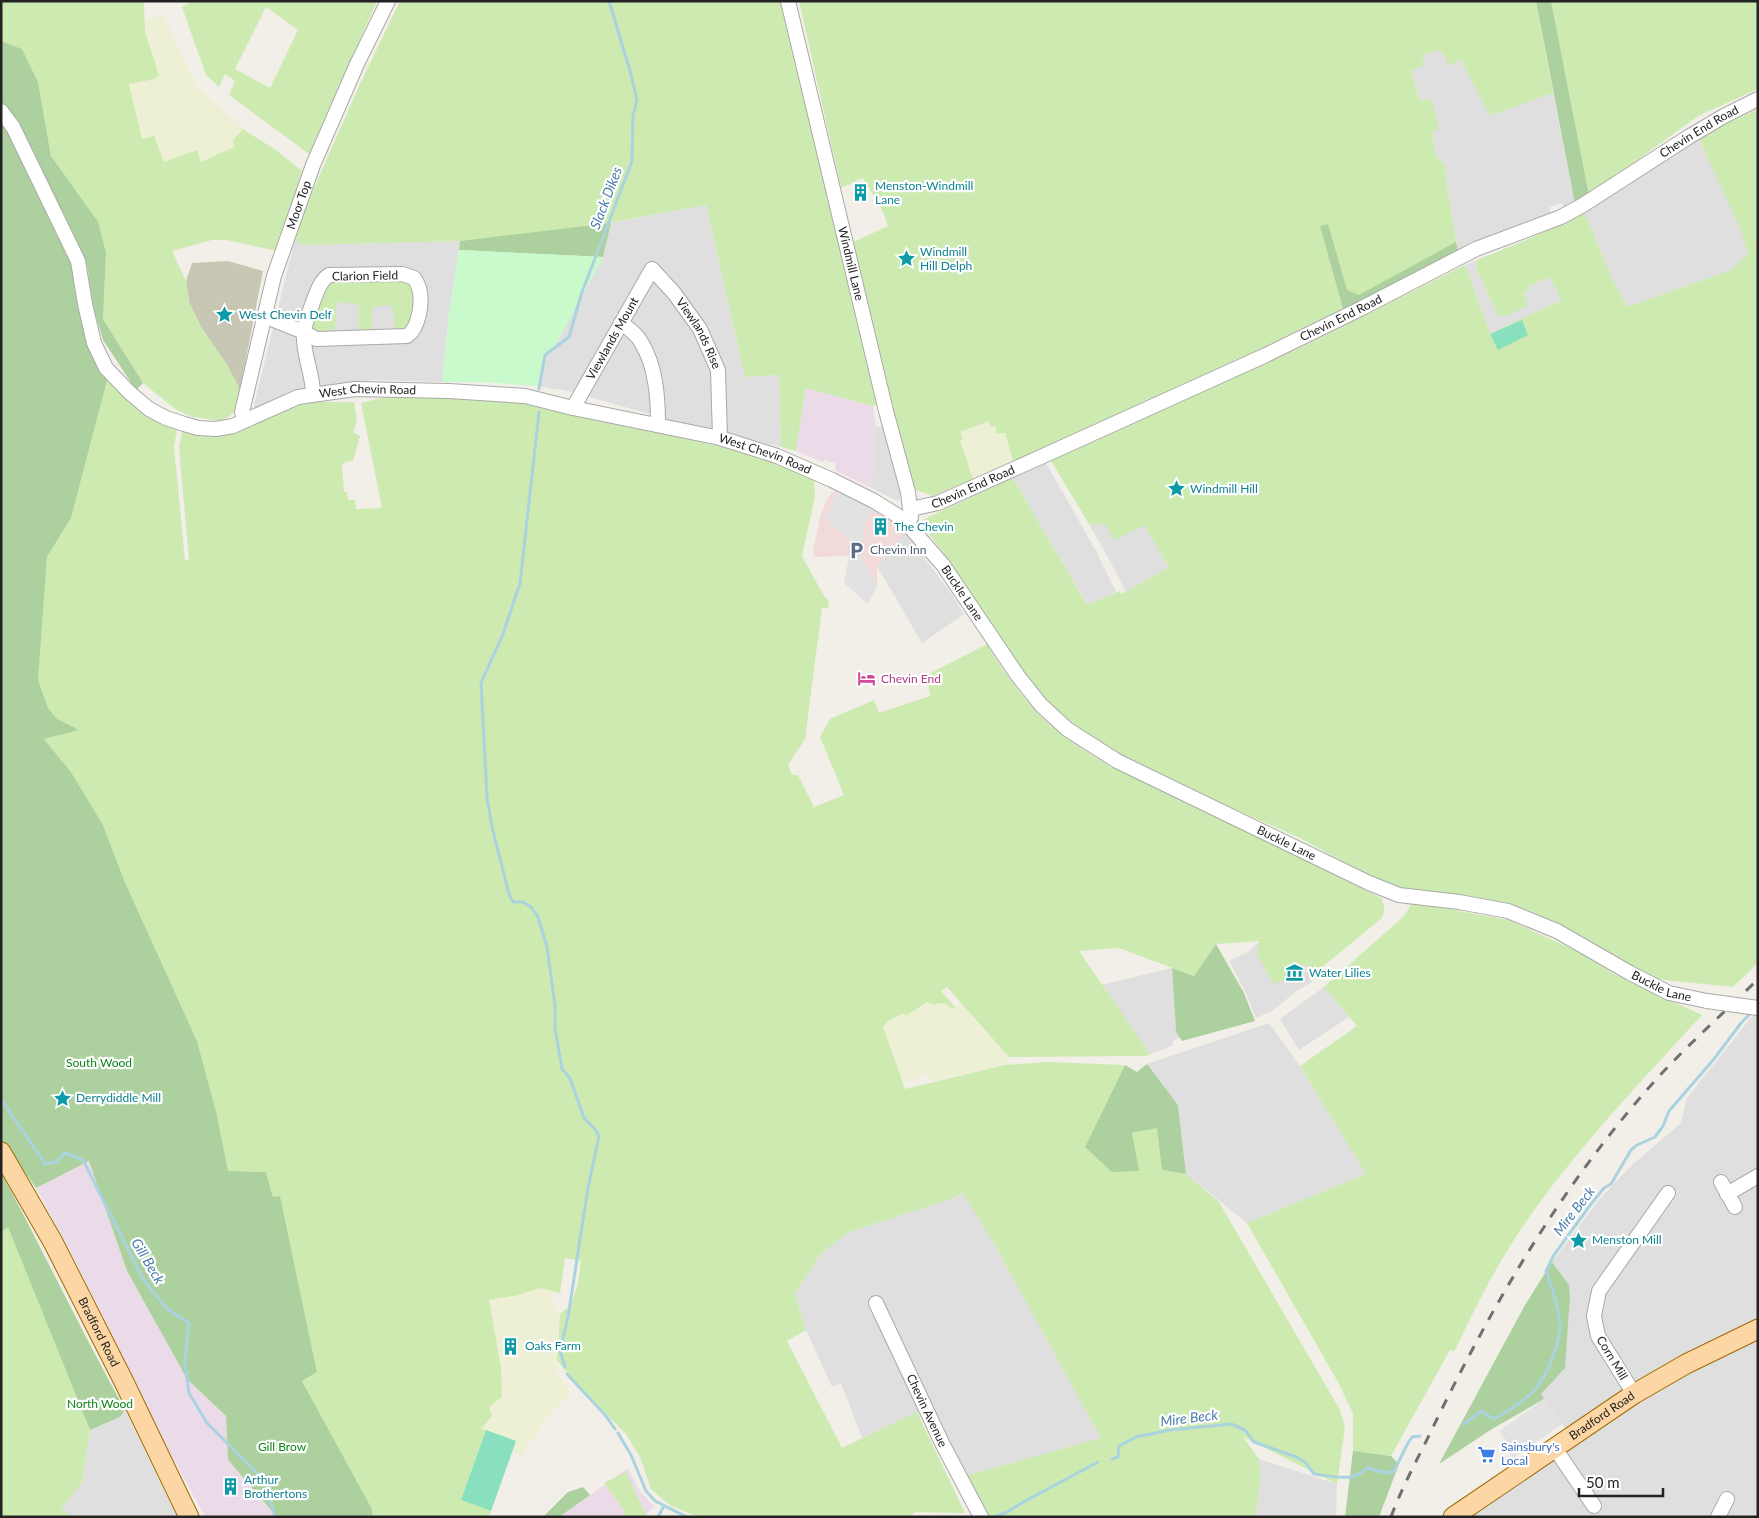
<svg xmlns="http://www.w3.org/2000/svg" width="1759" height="1518" viewBox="0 0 1759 1518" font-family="Lato,sans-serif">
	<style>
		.residential { fill: #e0dfdf }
		.commercial { fill: #f2dad9 }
		.industrial { fill: #ebdbe8 }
		.construction { fill: #c7c7b4 }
		.farmland { fill: #eef0d5 }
		.grass { fill: #cdebb0; fill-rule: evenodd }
		.forest { fill: #add19e }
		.park { fill: #c8facc }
		.pitch { fill: #88e0be }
		.parking { fill: #e2e2e2 }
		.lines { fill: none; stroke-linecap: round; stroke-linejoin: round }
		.stream { stroke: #aad3df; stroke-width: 3 }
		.minor-casing { stroke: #a9a9a9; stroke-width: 16 }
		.major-casing { stroke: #a06b00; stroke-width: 21 }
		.minor { stroke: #fff; stroke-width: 14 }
		.major { stroke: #fcd6a4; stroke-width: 19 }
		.rail { stroke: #707070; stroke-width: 3; stroke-dasharray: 10 10; stroke-linecap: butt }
		.minor-bridge-casing { stroke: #a9a9a9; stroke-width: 16; stroke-linecap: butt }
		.minor-bridge { stroke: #fff; stroke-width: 14 }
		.labels { text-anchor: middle; stroke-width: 4.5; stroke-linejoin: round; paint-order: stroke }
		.street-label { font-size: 12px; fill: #222; stroke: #fff }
		.culture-label { font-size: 12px; fill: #0d838f; stroke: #fff; text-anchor: start }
		.service-label { font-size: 12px; fill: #4e5e75; stroke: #fff; text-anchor: start }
		.hotel-label { font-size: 12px; fill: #b23c85; stroke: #fff; text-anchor: start }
		.park-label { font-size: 12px; fill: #0c8416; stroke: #fff }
		.shop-label { font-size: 12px; fill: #366cbe; stroke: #fff; text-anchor: start }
		.water-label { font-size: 14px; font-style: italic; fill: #4a7aab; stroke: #fff }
	</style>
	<rect width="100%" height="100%" fill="#f2efe9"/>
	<g class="residential">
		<polygon points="1440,50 1447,59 1461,60 1488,112 1492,115 1553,93 1575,204 1564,209 1562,203 1550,207 1550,214 1458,251 1447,187 1445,165 1436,156 1432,132 1439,129 1420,101 1411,69 1425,65 1422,55"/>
		<polygon points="1698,137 1742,230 1748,255 1731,270 1627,307 1610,274 1584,211 1658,165"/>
		<polygon points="706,205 745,377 779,375 781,447 692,426 568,391 537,386 542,360 553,349 603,257 611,223"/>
		<polygon points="292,238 305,245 460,241 449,314 442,382 375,380 318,386 293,393 255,408 254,405 292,252"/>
		<polygon points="1477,260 1476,268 1498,316 1527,302 1523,292 1528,287 1550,277 1561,300 1490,334 1465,265"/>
		<polygon points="876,427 886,427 903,492 899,500 897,501 872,488"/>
		<polygon points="1046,463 1096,551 1116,592 1088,606 1013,478"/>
		<polygon points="1104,523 1144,524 1169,567 1126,592 1111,563 1089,524 1096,525"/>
		<polygon points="905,532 953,596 964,614 922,643 877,566"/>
		<polygon points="1261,940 1307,963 1312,982 1298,990 1272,1011 1256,1018 1245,991 1229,961 1248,952"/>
		<polygon points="1172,968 1176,1032 1180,1037 1173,1041 1172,1046 1150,1054 1101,985"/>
		<polygon points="1324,987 1349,1017 1299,1050 1280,1019"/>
		<polygon points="1753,1015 1758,1016 1758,1517 1466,1517 1575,1442 1540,1394 1569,1285 1552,1262 1598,1201 1632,1165 1681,1123 1687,1098"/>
		<polygon points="1269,1023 1300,1066 1366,1174 1247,1223 1186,1174 1178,1105 1147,1064"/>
		<polygon points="964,1193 992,1240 1102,1439 965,1476 933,1405 862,1438 841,1383 832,1387 806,1330 795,1294 820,1254 849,1232 951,1199"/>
		<polygon points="125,1410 177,1517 72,1517 61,1509 82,1483 90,1430 120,1417"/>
		<polygon points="1259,1459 1337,1484 1336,1517 1255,1517 1261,1480"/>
	</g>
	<polygon class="commercial" points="838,489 876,509 905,532 877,566 877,585 868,604 844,583 849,556 814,557 813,552 820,517 827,499 833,492"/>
	<g class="industrial">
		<polygon points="806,388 873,406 876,427 872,488 836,471 835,463 824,460 822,462 796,451"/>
		<polygon points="89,1160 127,1271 187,1379 226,1416 228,1460 277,1517 205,1517 169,1451 71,1252 36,1188"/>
		<polygon points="628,1468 637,1486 644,1496 654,1506 644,1517 559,1517"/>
	</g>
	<polygon class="construction" points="228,261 263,271 240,390 227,365 201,327 189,302 186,281 192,263"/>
	<g class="farmland">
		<polygon points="164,15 196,85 243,129 233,140 234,147 201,162 196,151 164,162 154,136 142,139 129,84 155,79 159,75 145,32 145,19"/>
		<polygon points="989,421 1005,433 1013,461 973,479 959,440 960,432"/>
		<polygon points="927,1002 946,1003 952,1009 960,1002 1009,1057 1005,1065 931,1082 927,1075 903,1083 883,1027 888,1021 904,1013 906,1016"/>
		<polygon points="539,1288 552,1290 553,1305 560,1314 557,1373 571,1392 542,1424 536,1436 527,1444 524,1456 512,1453 491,1511 486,1430 481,1429 489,1407 502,1397 501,1368 489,1300 519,1295"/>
	</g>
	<g class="grass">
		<polygon points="1,1 144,1 145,32 159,75 155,79 129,84 142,139 154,136 164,162 197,150 201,162 234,147 233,140 243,129 277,151 302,171 277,251 227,240 212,240 172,251 186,281 189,302 201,327 227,365 240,390 235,410 231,415 222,421 192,417 175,409 143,383 103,319 106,253 72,187 51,156 38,82 22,49 1,41"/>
		<path d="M192,1H377L309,154L229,95L235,81L225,74L219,87L206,75L182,7ZM266,7L298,30L270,88L235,69Z"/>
		<polygon points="400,1 783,1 880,403 873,406 806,388 796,451 781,447 779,375 745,377 706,205 566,231 460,241 305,245 292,238 359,86"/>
		<polygon points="799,1 1536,1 1553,93 1492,115 1488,112 1461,60 1446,66 1447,59 1440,50 1422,55 1425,65 1411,70 1420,101 1431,98 1439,129 1432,132 1436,156 1445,165 1447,187 1458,251 1447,255 1344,312 1334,315 1179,387 1013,461 1005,433 997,433 995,426 991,427 989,421 960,432 963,439 960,440 973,479 933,496 916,490 913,484 851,243 888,226 883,212 863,178 841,188"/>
		<polygon points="1551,1 1758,1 1758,89 1698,116 1589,195"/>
		<polygon points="1758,109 1758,963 1733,987 1655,979 1557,924 1403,890 1371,877 1300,838 1121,759 1089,737 1034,689 969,590 925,528 924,519 1013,478 1087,605 1120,591 1121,594 1126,592 1169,567 1144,525 1115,540 1104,523 1096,525 1089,524 1051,461 1304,346 1465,265 1490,334 1561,300 1550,277 1528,287 1529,290 1523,292 1527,302 1527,306 1506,316 1498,316 1476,268 1477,260 1531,238 1584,211 1610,274 1627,307 1731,270 1748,254 1741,230 1698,137"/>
		<path d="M333,278L407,279C420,296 414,306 410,325L396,334L392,305L372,307V334H359V304L337,302L334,333L317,331L308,326L322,290Z"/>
		<path d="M107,381L131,403L148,415L177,430L174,446L185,561L189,559L179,448L182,432L205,436L225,435L254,425L283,410L303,402H354L357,421L353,432L360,436L353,461L345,462L342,466L344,492H347L348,500H355L356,509L382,508L361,403L394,395L518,402L540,408L728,448L807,475L814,481L815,497L802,556L824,596L829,601L828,608H822L805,739L788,765L792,775H798L814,807L844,795L820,737L830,719L874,700L879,713L930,696L927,675L987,644C1005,675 1032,712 1060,733C1077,746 1095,757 1112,768L1117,766L1381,898C1385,905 1385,911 1382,918L1316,972L1309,973L1307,963L1302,967L1304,974L1273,984L1257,953L1260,941L1216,944L1194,976L1119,948L1079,951L1150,1054L1146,1056L1009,1057L947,987L941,991L955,1007L952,1009C946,1003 943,1001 934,1005L927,1002L906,1016L903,1013L888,1021L883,1027L905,1089L1005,1065L1049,1062L1125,1065L1085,1147L1157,1127L1162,1170L1186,1174L1219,1202L1340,1410L1345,1427L1337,1484L1243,1437L1259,1459L1261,1480L1255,1517H987L965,1476L1101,1438L992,1240L963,1193L951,1199L849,1232L820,1254L795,1294L806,1330L787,1341L842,1448L917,1412L965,1513L916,1512L908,1517H699L671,1506L651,1489L640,1457L626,1434L579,1387L557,1360L560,1314L571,1305L578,1283L581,1261L565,1258L560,1293L539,1288L519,1295L489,1300L501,1368L502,1397L489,1407L492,1416L481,1429L486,1430L461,1500L491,1511L488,1517H373L372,1509L302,1381L317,1372L280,1197H273L266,1172L228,1171L216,1111L197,1041L124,880L103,825L71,772L44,739L78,730L57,719L48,708L38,680L45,581L47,557L71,518Z"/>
		<path d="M1411,905H1426L1509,920L1583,954L1614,974L1702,1015C1644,1078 1585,1140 1535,1209C1503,1253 1477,1302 1455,1351L1450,1350L1391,1456L1353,1451V1414L1338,1382L1247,1223L1366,1174L1300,1066L1357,1026L1324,987L1404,916Z"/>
		<polygon points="8,1226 90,1430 82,1483 61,1509 72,1517 1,1517 1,1232"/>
		<polygon points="626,1472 647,1517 622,1517 624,1510 604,1483"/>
	</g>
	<g class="forest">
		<polygon points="1536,1 1551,1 1589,195 1575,204"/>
		<polygon points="1,41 22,49 38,82 51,156 98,222 106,253 103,319 143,383 136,390 103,340 94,310 87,265 41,170 16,123 1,101"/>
		<polygon points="1,118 11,132 71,263 75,292 82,323 93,355 107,381 71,518 47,557 38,680 48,708 57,719 79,730 44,739 71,772 103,825 124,880 197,1041 216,1111 228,1171 266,1172 273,1197 280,1196 317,1372 302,1381 372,1509 373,1517 277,1517 228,1460 226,1416 187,1379 127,1271 89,1161 36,1188 1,1139"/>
		<polygon points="611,223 603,257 459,250 460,241"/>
		<polygon points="1328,224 1347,290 1359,295 1456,242 1458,251 1447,255 1344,312 1320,226"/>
		<polygon points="1216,944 1244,993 1255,1021 1182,1041 1176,1032 1172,968 1194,976"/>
		<polygon points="1147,1064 1178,1105 1186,1174 1162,1170 1157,1128 1132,1133 1139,1171 1112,1172 1085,1147 1125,1065 1137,1072"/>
		<path d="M1,1172C43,1251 82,1332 125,1410L120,1417L90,1430L8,1227L1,1232Z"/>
		<polygon points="1552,1262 1569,1285 1570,1297 1565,1368 1541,1394 1544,1399 1492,1429 1439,1464 1525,1305"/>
		<polygon points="1353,1451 1391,1456 1399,1464 1379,1517 1345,1517"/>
		<polygon points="583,1487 590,1495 559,1517 543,1517 568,1492"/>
	</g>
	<polygon class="park" points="459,250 603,257 553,349 542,360 537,386 482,382 442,382 449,314"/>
	<g class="pitch">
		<polygon points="1522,320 1528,335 1498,350 1490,334"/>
		<polygon points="486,1430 516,1441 491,1511 461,1500"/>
	</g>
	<g class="parking">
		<polygon points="838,489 876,509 864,524 861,558 877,585 868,604 844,583 852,544 826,518"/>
		<polygon points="1544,1399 1562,1424 1513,1458 1502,1443 1506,1440 1499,1431"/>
	</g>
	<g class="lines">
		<g class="stream">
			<polyline points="539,389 545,355 569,337 581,295 632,161 633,116 637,100 630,71 609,1"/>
			<polyline points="539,412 520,583 503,634 481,683 487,797 492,827 509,894 513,902 523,902 531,907 538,917 547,947 555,1005 555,1028 562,1069 570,1078 584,1118 595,1129 599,1136 588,1188 568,1317 560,1351 565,1367"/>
			<polyline points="1,1099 45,1164 56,1162 65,1153 83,1160 143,1279 167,1309 189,1323 185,1361 189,1393 207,1423 265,1481 275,1517"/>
			<polyline points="567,1374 606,1416 615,1429"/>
			<path d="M1464,1424L1482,1411L1493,1419C1504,1414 1530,1397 1537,1387C1548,1373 1561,1341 1560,1323C1558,1304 1552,1288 1546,1271L1554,1255L1591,1204L1604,1188L1611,1184L1631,1150L1637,1145L1655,1137L1663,1126L1669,1111L1714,1059L1741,1023L1752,1012"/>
			<polyline points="618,1433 631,1455 646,1491 655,1501 687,1517"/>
			<path d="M1112,1459L1118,1457L1119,1446L1136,1437L1170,1430L1231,1424L1245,1430L1254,1442L1296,1457L1305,1462L1314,1474C1332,1476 1354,1483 1367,1468L1387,1473L1394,1471L1408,1443L1412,1437L1420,1436"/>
			<polyline points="658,1517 664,1506"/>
			<polyline points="994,1517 1007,1512 1027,1500 1098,1462"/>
		</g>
		<defs>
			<g id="minor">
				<path id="s1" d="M788,1L886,411L908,492L911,518"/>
				<path id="s2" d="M1,111L13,127L78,261L85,304L94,343L106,368L129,392L149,409L166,418L184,424L198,428L216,429L233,426L298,397L355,389L449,391L525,396L573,408L720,438L777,456L832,480L874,501L903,519L943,565L1018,676L1041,705L1067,729L1117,761L1369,883L1399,895L1459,902L1508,911L1557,931L1630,973L1669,993L1707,1001"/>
				<path d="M264,316L304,332L316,339L407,336C419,328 423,302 419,288C418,285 416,281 414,278L402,274L329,275C320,281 317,292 313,302C310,311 305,322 304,332C302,353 313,373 313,394"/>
				<path d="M621,323C628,328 637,334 641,342C656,366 658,397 658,425"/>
				<path id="s3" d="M573,408L652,269L674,293L700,329L718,370L720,438"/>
				<path id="s4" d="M246,420L242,412L274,276L313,165L357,64L388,1"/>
				<path id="s5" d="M911,509L938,503L1043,456L1266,355L1362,308L1476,249L1561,217L1583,205L1690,136L1724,116L1758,99"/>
				<polyline points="1721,1182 1735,1207"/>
				<polyline points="1727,1194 1758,1176"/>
				<path id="s6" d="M876,1303L943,1445L981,1517"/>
				<polyline points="1634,1394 1598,1336 1594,1316 1599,1291 1668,1193"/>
				<polyline points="1554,1447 1594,1506"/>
				<polyline points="1718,1517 1727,1499"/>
			</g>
			<g id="major">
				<path id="s7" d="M1,1152L53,1242L124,1382L189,1517"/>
				<path id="s8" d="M1453,1517L1634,1394L1686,1364L1758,1329"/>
			</g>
		</defs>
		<use href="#minor" class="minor-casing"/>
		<use href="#major" class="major-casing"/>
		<use href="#minor" class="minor"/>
		<use href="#major" class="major"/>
		<path class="rail" d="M1391,1517C1403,1484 1421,1453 1436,1421C1495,1300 1563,1184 1653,1083C1686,1046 1723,1014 1758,979"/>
		<defs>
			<polyline id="minor-bridge" points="1707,1001 1758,1008"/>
		</defs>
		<use href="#minor-bridge" class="minor-bridge-casing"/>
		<use href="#minor-bridge" class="minor-bridge"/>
	</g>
	<defs>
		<symbol id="building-bare" viewBox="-9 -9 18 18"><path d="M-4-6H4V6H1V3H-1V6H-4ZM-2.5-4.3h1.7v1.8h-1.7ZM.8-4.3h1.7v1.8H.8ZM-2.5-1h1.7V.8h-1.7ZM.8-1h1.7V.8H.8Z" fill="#0f9aa8" stroke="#fff" stroke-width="2.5" paint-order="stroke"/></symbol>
		<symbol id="sight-bare" viewBox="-9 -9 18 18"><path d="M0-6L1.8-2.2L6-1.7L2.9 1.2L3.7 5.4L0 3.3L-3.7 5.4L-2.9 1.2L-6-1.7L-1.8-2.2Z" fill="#0f9aa8" stroke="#fff" stroke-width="2.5" paint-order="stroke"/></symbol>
		<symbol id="parking-bare" viewBox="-9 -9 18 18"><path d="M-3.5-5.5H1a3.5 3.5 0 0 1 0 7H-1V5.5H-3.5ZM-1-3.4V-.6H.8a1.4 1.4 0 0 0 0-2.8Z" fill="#5c6f8a" stroke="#fff" stroke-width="2.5" paint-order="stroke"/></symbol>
		<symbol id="hotel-bare" viewBox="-9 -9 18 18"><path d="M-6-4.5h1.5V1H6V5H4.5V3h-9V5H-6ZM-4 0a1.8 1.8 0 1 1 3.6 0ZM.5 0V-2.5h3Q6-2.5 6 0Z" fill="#d1479c" stroke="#fff" stroke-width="2.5" paint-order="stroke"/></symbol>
		<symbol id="museum-bare" viewBox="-9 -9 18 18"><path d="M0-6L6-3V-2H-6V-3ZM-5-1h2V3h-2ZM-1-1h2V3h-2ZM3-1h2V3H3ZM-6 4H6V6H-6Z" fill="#0f9aa8" stroke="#fff" stroke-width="2.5" paint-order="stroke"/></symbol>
		<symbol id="supermarket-bare" viewBox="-9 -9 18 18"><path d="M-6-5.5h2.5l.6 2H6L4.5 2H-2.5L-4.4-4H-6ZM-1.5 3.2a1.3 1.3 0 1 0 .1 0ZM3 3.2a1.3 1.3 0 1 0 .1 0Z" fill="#3f7fe0" stroke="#fff" stroke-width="2.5" paint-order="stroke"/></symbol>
	</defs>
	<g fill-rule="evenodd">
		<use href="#building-bare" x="848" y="180" width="25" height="25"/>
		<use href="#sight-bare" x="894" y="246" width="25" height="25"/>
		<use href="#sight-bare" x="212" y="302" width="25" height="25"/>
		<use href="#sight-bare" x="1164" y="476" width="25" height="25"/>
		<use href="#building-bare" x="868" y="514" width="25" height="25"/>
		<use href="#parking-bare" x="844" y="538" width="25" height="25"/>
		<use href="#hotel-bare" x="854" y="666" width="25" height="25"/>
		<use href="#museum-bare" x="1282" y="960" width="25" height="25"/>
		<use href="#sight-bare" x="50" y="1086" width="25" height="25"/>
		<use href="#sight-bare" x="1566" y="1228" width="25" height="25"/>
		<use href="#building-bare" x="498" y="1334" width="25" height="25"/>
		<use href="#supermarket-bare" x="1474" y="1442" width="25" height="25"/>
		<use href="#building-bare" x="218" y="1474" width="25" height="25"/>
	</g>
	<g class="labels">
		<g class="street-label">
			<text dy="4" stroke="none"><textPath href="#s5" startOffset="876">Chevin End Road</textPath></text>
			<text dy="4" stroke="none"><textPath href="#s4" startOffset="224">Moor Top</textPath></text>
			<text dy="4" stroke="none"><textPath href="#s1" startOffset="270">Windmill Lane</textPath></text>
			<text transform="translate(365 276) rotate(-1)" y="4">Clarion Field</text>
			<text dy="4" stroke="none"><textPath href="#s5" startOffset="471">Chevin End Road</textPath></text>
			<text dy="4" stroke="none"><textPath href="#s3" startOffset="240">Viewlands Rise</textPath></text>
			<text dy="4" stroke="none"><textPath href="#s3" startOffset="80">Viewlands Mount</textPath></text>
			<text dy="4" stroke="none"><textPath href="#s2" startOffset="569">West Chevin Road</textPath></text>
			<text dy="4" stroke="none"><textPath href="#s2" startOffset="974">West Chevin Road</textPath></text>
			<text dy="4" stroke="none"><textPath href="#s5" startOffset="66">Chevin End Road</textPath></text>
			<text dy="4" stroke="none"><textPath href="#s2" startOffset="1222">Buckle Lane</textPath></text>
			<text dy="4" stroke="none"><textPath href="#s2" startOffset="1642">Buckle Lane</textPath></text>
			<text dy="4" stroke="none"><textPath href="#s2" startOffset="2048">Buckle Lane</textPath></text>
			<text dy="4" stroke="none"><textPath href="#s7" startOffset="205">Bradford Road</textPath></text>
			<text transform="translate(1612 1358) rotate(59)" y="4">Corn Mill</text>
			<text dy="4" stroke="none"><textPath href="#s6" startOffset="119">Chevin Avenue</textPath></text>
			<text dy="4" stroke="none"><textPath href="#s8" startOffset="180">Bradford Road</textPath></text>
		</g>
		<g class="culture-label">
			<text x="875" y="190">Menston-Windmill<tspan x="875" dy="14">Lane</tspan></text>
			<text x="920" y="256">Windmill<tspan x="920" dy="14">Hill Delph</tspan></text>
			<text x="239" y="319">West Chevin Delf</text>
			<text x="1190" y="493">Windmill Hill</text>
			<text x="894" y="531">The Chevin</text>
			<text x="1309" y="977">Water Lilies</text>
			<text x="76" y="1102">Derrydiddle Mill</text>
			<text x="1592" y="1244">Menston Mill</text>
			<text x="525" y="1350">Oaks Farm</text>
			<text x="244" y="1484">Arthur<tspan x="244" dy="14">Brothertons</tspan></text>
		</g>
		<g class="service-label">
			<text x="870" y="554">Chevin Inn</text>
		</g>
		<g class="hotel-label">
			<text x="881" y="683">Chevin End</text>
		</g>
		<g class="park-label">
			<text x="99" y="1067">South Wood</text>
			<text x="100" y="1408">North Wood</text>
			<text x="282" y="1451">Gill Brow</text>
		</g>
		<g class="shop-label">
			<text x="1501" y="1451">Sainsbury's<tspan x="1501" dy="14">Local</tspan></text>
		</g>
		<g class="water-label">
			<text transform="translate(606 198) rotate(-69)" y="5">Slack Dikes</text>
			<text transform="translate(1574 1211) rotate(-52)" y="5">Mire Beck</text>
			<text transform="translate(148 1261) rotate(59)" y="5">Gill Beck</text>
			<text transform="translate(1189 1418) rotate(-7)" y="5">Mire Beck</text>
		</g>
	</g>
	<rect width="1759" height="1518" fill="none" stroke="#222222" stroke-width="5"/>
	<path d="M1579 1488v8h84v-8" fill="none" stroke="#222222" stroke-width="2.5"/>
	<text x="1586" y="1488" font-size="15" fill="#222222" stroke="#ffffff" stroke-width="4" paint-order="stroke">50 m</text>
</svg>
